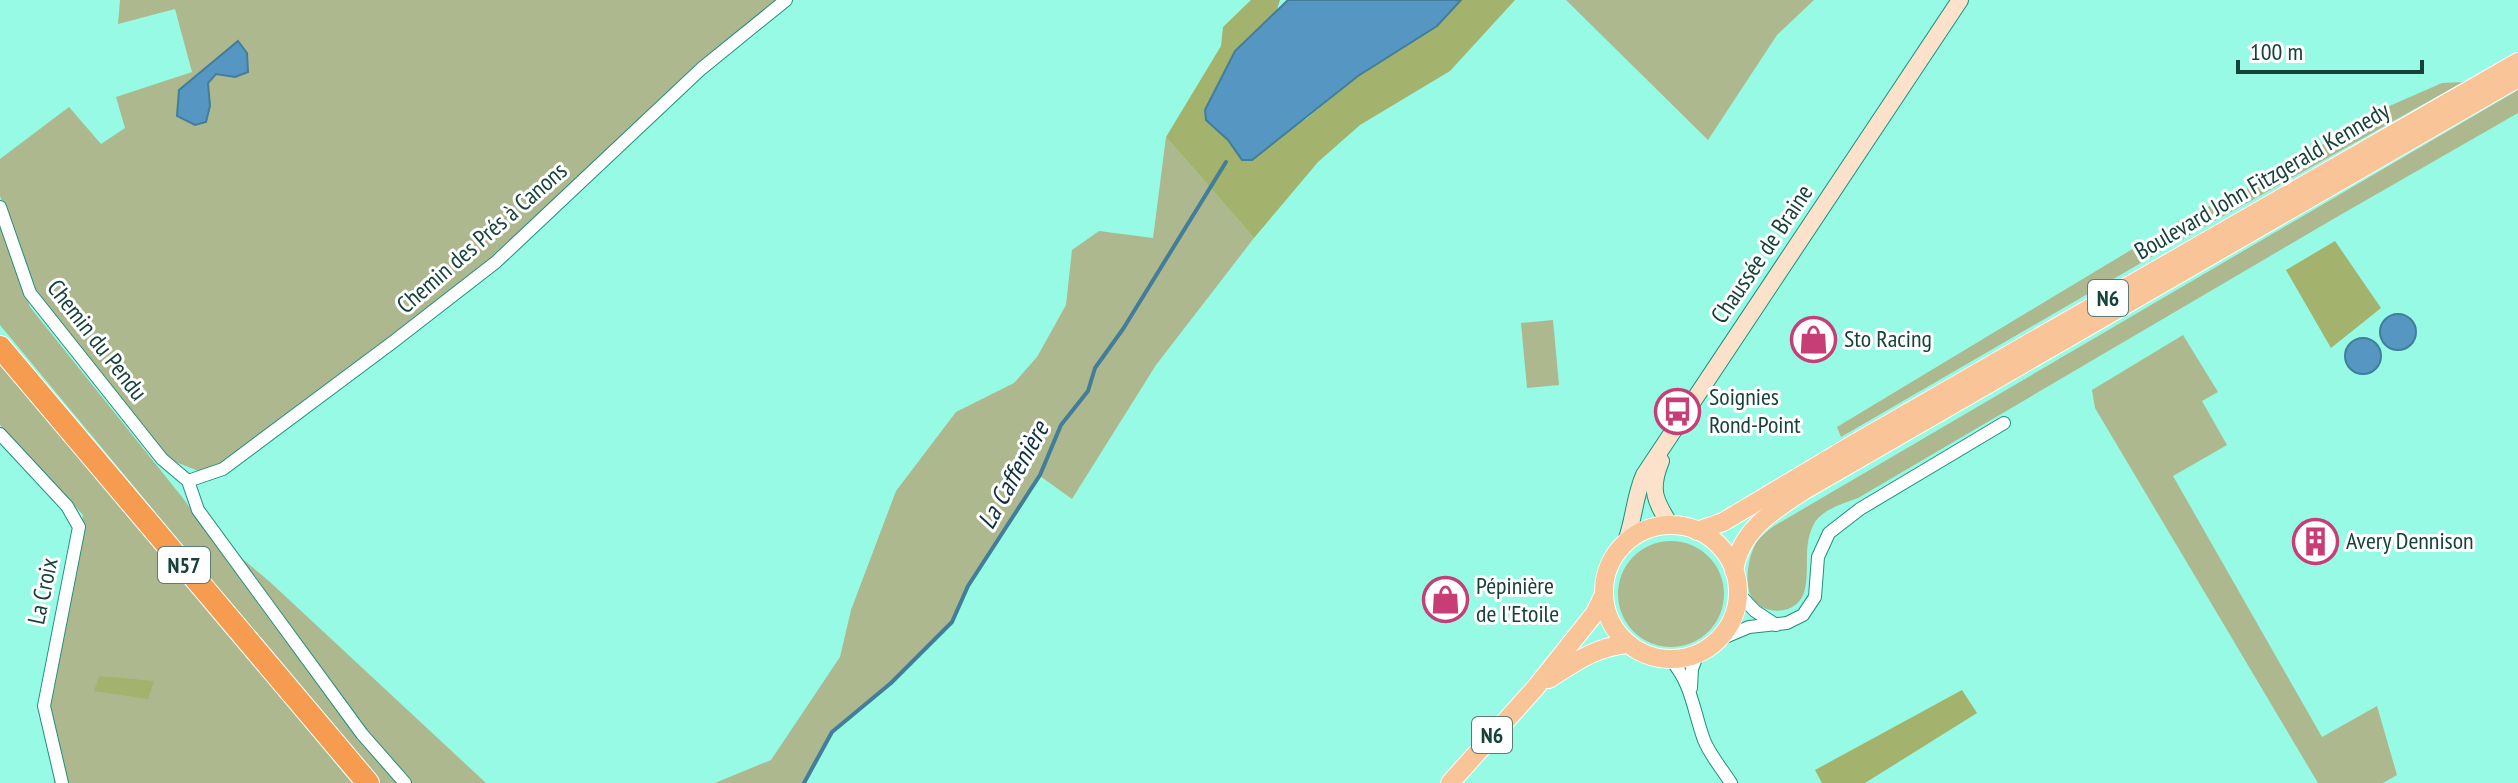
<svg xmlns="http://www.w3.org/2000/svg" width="2518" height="783" viewBox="0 0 2518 783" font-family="'PT Sans Narrow',sans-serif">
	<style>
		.green { fill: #aeb88e }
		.forest { fill: #a3b26d }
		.water { fill: #5597c2; stroke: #427e99; stroke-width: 2 }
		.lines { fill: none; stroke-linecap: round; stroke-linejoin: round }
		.stream { stroke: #427e99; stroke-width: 4 }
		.street-casing { stroke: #1f8f7d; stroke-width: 14 }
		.secondary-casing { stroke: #1f8f7d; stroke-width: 18 }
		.primary-casing { stroke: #fff; stroke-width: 20 }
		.highway-casing { stroke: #fff; stroke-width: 24 }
		.street { stroke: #fff; stroke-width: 12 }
		.secondary { stroke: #fce1cb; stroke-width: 16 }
		.primary { stroke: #f9c497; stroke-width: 18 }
		.highway { stroke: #f59c51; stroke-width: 22 }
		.labels { text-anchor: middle; stroke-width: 6; stroke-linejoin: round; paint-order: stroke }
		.shield { fill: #fff; stroke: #5c7b75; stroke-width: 2 }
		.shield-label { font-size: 22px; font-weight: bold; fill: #16423a }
		.street-label { font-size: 24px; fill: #16423a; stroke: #fff }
		.poi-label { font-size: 24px; fill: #16423a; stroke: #fff; text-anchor: start }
		.water-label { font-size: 26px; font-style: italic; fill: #112f42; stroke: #fff }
	</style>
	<rect width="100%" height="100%" fill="#96fae5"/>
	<g class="green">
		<polygon points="120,0 783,0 489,261 237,457 201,472 168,459 31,285 0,196 0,159 69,107 101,144 125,128 116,97 192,72 175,9 118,24"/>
		<polygon points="1566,0 1814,0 1777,35 1708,140"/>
		<polygon points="2463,82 2165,249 1841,437 1837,427 2184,218 2259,183 2378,111 2442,83"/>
		<path d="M2518,90V113L2335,218L1858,498C1844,503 1824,509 1815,522C1802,544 1810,566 1805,589C1801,610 1777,616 1760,606C1741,596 1747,559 1756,543C1761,536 1767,531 1774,526Z"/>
		<polygon points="1166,137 1254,238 1156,365 1072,499 1040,476 968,586 952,622 891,683 832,732 804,783 715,783 771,760 840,657 851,610 896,491 956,412 1014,383 1037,357 1066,305 1072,250 1099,231 1153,238"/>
		<polygon points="0,221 30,307 182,497 305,664 400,783 380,783 0,325"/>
		<polygon points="1553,320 1559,385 1527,388 1521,323"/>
		<polygon points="2183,335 2218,392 2202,401 2227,445 2173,476 2322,737 2377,706 2397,775 2383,783 2318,783 2095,408 2092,390"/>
		<polygon points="0,360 352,783 54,783 50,710 54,670 83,515 0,425"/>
		<circle cx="1671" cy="594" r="53"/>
		<polygon points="224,543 270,582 486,783 409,783 367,735"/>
	</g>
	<g class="forest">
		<polygon points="1251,0 1280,0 1277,10 1235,51 1206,120 1229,141 1242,160 1306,119 1358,76 1437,26 1461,0 1515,0 1450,71 1360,125 1318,162 1254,238 1166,137 1221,46 1223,27"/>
		<polygon points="2335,241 2381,308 2331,348 2286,270"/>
		<polygon points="99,676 154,681 148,699 94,691"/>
		<polygon points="1962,690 1977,713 1865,783 1822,783 1815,770"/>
	</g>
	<g class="water">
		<polygon points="1288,0 1461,0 1437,26 1358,76 1252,160 1242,160 1228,140 1206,120 1205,110 1235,51"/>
		<polygon points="238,41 247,53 248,72 235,77 216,74 208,83 210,106 206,122 195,125 177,116 179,90"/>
		<circle cx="2398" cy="332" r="18"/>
		<circle cx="2363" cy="356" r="18"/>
	</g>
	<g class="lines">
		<polyline class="stream" points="804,783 832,732 891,683 952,622 968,586 1040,475 1061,425 1088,391 1095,368 1123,329 1226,162"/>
		<defs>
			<g id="street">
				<polyline points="0,207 30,293 162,459 188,481 198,510 362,734 405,783"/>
				<polyline points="0,434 67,506 79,527 44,706 62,783"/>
				<polyline points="188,481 223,469 393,342 496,262 701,69 786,0"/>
				<polyline points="1737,592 1755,611 1776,625"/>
				<polyline points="1718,640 1749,627 1787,623 1803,615 1815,597 1818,557 1829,533 1860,509 2004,423"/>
				<path d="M1670,659C1692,683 1693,710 1704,740C1710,755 1722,769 1731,783"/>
				<polyline points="1691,688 1692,669 1698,653"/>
			</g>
			<g id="secondary">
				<path d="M1661,461C1649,490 1655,501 1671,526"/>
				<path d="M1625,544C1634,522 1634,497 1644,475L1960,0"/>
			</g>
			<g id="primary">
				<circle cx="1671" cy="592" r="67"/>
				<polyline points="1697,531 1723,522 1857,442 2518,62"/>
				<path d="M1734,571C1740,531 1771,512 1803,491L2518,78"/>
				<path d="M1549,679C1575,662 1597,646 1629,644"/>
				<polyline points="1450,783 1536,687 1595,613 1604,594"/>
			</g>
			<polyline id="highway" points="0,347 368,783"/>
		</defs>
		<use href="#street" class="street-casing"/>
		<use href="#secondary" class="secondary-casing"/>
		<use href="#primary" class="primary-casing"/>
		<use href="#highway" class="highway-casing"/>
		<use href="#street" class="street"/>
		<use href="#secondary" class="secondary"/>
		<use href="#primary" class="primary"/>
		<use href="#highway" class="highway"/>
	</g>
	<defs>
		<symbol id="shop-ring" viewBox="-11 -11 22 22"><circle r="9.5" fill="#fff" stroke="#c73e77" stroke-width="1.5"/><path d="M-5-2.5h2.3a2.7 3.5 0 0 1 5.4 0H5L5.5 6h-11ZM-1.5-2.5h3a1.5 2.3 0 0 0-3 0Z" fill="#c73e77"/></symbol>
		<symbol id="bus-ring" viewBox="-11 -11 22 22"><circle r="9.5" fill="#fff" stroke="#c73e77" stroke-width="1.5"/><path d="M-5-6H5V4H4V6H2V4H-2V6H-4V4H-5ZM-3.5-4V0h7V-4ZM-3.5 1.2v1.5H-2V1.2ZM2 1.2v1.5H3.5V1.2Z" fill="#c73e77"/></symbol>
		<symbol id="building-ring" viewBox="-11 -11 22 22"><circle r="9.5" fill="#fff" stroke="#c73e77" stroke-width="1.5"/><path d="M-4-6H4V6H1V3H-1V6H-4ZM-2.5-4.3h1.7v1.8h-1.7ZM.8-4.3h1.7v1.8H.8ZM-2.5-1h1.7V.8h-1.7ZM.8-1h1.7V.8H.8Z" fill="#c73e77"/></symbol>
	</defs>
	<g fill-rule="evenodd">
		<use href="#shop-ring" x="1788" y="314" width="51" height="51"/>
		<use href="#bus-ring" x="1652" y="386" width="51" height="51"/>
		<use href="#building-ring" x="2290" y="516" width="51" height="51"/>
		<use href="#shop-ring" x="1420" y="574" width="51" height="51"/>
	</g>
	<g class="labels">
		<g class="shield">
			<rect x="2088" y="280" width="40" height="36" rx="6"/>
			<rect x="158" y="547" width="52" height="36" rx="6"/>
			<rect x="1472" y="717" width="40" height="36" rx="6"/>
		</g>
		<g class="shield-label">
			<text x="2108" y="306">N6</text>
			<text x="184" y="573">N57</text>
			<text x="1492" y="743">N6</text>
		</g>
		<g class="street-label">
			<text transform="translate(2262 181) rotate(-30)" y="8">Boulevard John Fitzgerald Kennedy</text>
			<text transform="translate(482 238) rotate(-41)" y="8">Chemin des Prés à Canons</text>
			<text transform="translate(1762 254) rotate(-56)" y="8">Chaussée de Braine</text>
			<text transform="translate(97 340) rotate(52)" y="8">Chemin du Pendu</text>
			<text transform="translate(43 591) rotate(-78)" y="8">La Croix</text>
		</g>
		<g class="poi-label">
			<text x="1844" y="347">Sto Racing</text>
			<text x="1709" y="405">Soignies<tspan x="1709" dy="28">Rond-Point</tspan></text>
			<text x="2346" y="549">Avery Dennison</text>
			<text x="1476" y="594">Pépinière<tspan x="1476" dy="28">de l'Etoile</tspan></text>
		</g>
		<g class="water-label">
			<text transform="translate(1013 475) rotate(-61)" y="9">La Caffenière</text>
		</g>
	</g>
	<path d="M2238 60v12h184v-12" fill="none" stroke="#16423a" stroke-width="4"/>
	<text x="2250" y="60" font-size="24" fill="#16423a" stroke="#ffffff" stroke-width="6" paint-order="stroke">100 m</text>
</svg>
